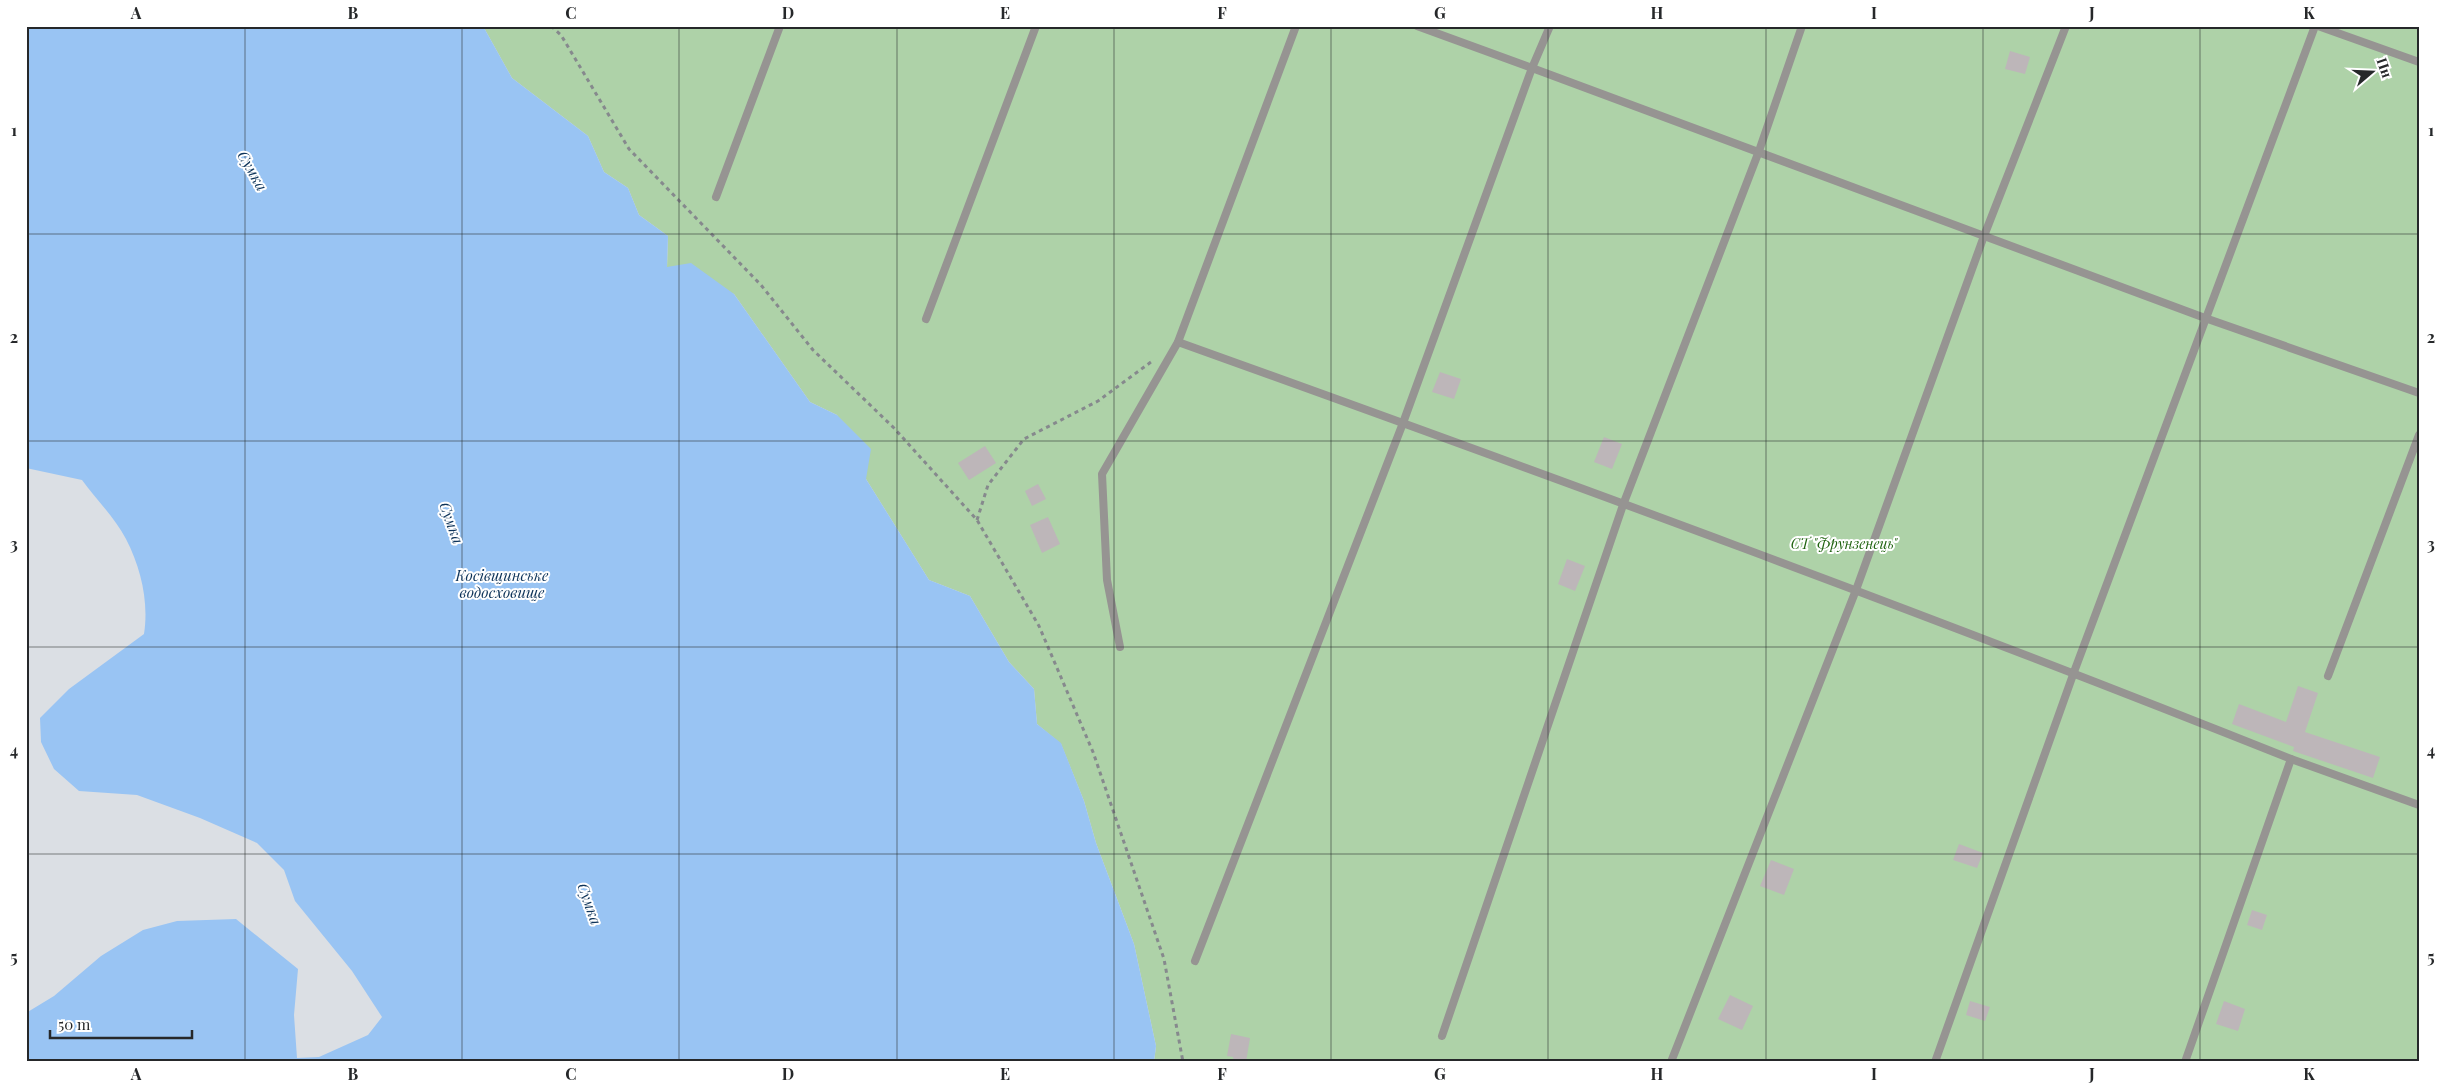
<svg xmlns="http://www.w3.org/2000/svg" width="2445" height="1088" viewBox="0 0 2445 1088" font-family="'Playfair Display',serif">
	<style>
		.green { fill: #aed2a8 }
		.water { fill: #99c4f3 }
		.building { fill: #bdb6b9 }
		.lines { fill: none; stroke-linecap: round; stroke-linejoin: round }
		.path { stroke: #86898d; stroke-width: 3; stroke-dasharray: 4 4; stroke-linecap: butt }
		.lane { stroke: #969492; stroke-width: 8 }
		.grid { fill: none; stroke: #26282a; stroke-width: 1; stroke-opacity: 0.55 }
		.labels { text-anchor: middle; stroke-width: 4; stroke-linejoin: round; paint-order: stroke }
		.park-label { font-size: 14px; font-style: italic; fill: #1f620f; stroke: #fff }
		.water-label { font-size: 15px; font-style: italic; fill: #0d3359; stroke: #fff }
		.neatline { fill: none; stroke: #26282a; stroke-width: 2 }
		.grid-label { font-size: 16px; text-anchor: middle; font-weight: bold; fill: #26282a }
	</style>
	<rect width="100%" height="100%" fill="#dbdfe4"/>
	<polygon class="green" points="483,26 2419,26 2419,1062 1154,1062 1156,1046 1134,944 1096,843 1084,801 1061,744 1037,724 1034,689 1009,662 970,596 929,580 866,479 837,415 810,402 734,294 667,268 668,236 639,215 628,188 604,172 588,136 512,78"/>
	<path class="water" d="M26,26H483L512,78L588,136L604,172L628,188L639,215L668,236L667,267L691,263L734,294L810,402L837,415L871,449L866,479L929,580L970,596L1009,662L1034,689L1037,724L1061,743L1084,801L1096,843L1134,944L1156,1046L1154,1062H26V1013L54,996L101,956L143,930L177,921L236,919L298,969L294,1015L297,1058L319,1057L368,1035L382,1017L352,971L295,901L284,870L257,843L200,818L137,795L79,791L54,769L41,742L40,718L69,689L144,634C149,602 141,568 126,539C115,518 96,499 82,480L26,468Z"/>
	<g class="building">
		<polygon points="2010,51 2030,57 2025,74 2005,69"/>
		<polygon points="1440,372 1461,379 1454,399 1432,392"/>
		<polygon points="1604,437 1622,444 1612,469 1594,462"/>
		<polygon points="985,446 996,463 969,480 958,463"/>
		<polygon points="1038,484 1046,499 1032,506 1025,491"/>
		<polygon points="1048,517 1060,544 1042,553 1030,525"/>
		<polygon points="1567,559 1585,566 1575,591 1558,584"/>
		<polygon points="2298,686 2318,693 2305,732 2380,757 2373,778 2293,751 2294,747 2232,724 2239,704 2286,722"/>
		<polygon points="1959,844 1983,853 1977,868 1953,860"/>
		<polygon points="1771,860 1794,869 1784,895 1760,886"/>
		<polygon points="2252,910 2267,915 2262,930 2247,925"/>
		<polygon points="1730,995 1753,1006 1742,1030 1718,1019"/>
		<polygon points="1970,1001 1990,1007 1985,1021 1966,1015"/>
		<polygon points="2224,1001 2245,1009 2238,1031 2216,1024"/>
		<polygon points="1231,1034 1250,1038 1246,1062 1234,1062 1233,1057 1227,1056"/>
	</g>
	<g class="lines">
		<g class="path">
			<polyline points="551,26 561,35 629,149 761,285 813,350 894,428 977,520 1039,626 1093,752 1164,959 1183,1062"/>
			<polyline points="977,520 988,485 1024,439 1098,401 1151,362"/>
		</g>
		<g class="lane">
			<polyline points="1417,26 1532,68 1550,26"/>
			<polyline points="2318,26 2419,62"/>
			<polyline points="716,197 780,26"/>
			<polyline points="926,319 1036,26"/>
			<path d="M1178,342C1551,476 1923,612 2291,759L2185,1062"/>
			<polyline points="1120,647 1107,580 1102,474 1178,342 1296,26"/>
			<polyline points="2328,676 2419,435"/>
			<polyline points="2291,759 2419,805"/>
			<polyline points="1195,961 1403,423 1532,68 2205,318 2419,393"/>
			<polyline points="1442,1036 1623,505 1759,151 1802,26"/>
			<polyline points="1671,1062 1856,590 1984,236 2066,26"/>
			<polyline points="1935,1062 2074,672 2315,26"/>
		</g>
	</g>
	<path class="grid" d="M245,26V1062M462,26V1062M679,26V1062M897,26V1062M1114,26V1062M1331,26V1062M1548,26V1062M1766,26V1062M1983,26V1062M2200,26V1062M26,234H2419M26,441H2419M26,647H2419M26,854H2419"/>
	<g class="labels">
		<g class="park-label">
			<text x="1844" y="549">СТ "Фрунзенець"</text>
		</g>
		<g class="water-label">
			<text transform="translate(252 171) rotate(60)" y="5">Сумка</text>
			<text transform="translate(451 523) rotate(70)" y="5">Сумка</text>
			<text x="502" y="581">Косівщинське<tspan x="502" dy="17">водосховище</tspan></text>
			<text transform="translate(589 904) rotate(70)" y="5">Сумка</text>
		</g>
	</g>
	<rect width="2445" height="1088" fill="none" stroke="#ffffff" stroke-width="55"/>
	<g transform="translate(2372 72) rotate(71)" stroke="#ffffff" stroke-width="4" paint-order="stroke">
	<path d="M0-4L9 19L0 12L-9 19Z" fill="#26282a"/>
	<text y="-8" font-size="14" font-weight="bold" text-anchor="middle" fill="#26282a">Пн</text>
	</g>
	<path d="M50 1030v8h142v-8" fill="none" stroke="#26282a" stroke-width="2.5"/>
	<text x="58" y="1030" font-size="15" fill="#26282a" stroke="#ffffff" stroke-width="4" paint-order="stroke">50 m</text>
	<rect x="28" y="28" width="2390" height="1032" class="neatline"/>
	<g class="grid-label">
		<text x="136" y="19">A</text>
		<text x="353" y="19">B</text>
		<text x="571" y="19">C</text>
		<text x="788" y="19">D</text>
		<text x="1005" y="19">E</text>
		<text x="1222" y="19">F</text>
		<text x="1440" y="19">G</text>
		<text x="1657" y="19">H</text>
		<text x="1874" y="19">I</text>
		<text x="2092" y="19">J</text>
		<text x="2309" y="19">K</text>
		<text x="14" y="136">1</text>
		<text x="2431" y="136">1</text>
		<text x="14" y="343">2</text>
		<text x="2431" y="343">2</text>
		<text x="14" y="550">3</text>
		<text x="2431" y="550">3</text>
		<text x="14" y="756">4</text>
		<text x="2431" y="756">4</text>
		<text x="14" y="963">5</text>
		<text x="2431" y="963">5</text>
		<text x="136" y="1080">A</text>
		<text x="353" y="1080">B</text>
		<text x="571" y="1080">C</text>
		<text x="788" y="1080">D</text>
		<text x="1005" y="1080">E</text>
		<text x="1222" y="1080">F</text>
		<text x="1440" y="1080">G</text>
		<text x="1657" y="1080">H</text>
		<text x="1874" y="1080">I</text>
		<text x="2092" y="1080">J</text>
		<text x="2309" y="1080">K</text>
	</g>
</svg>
